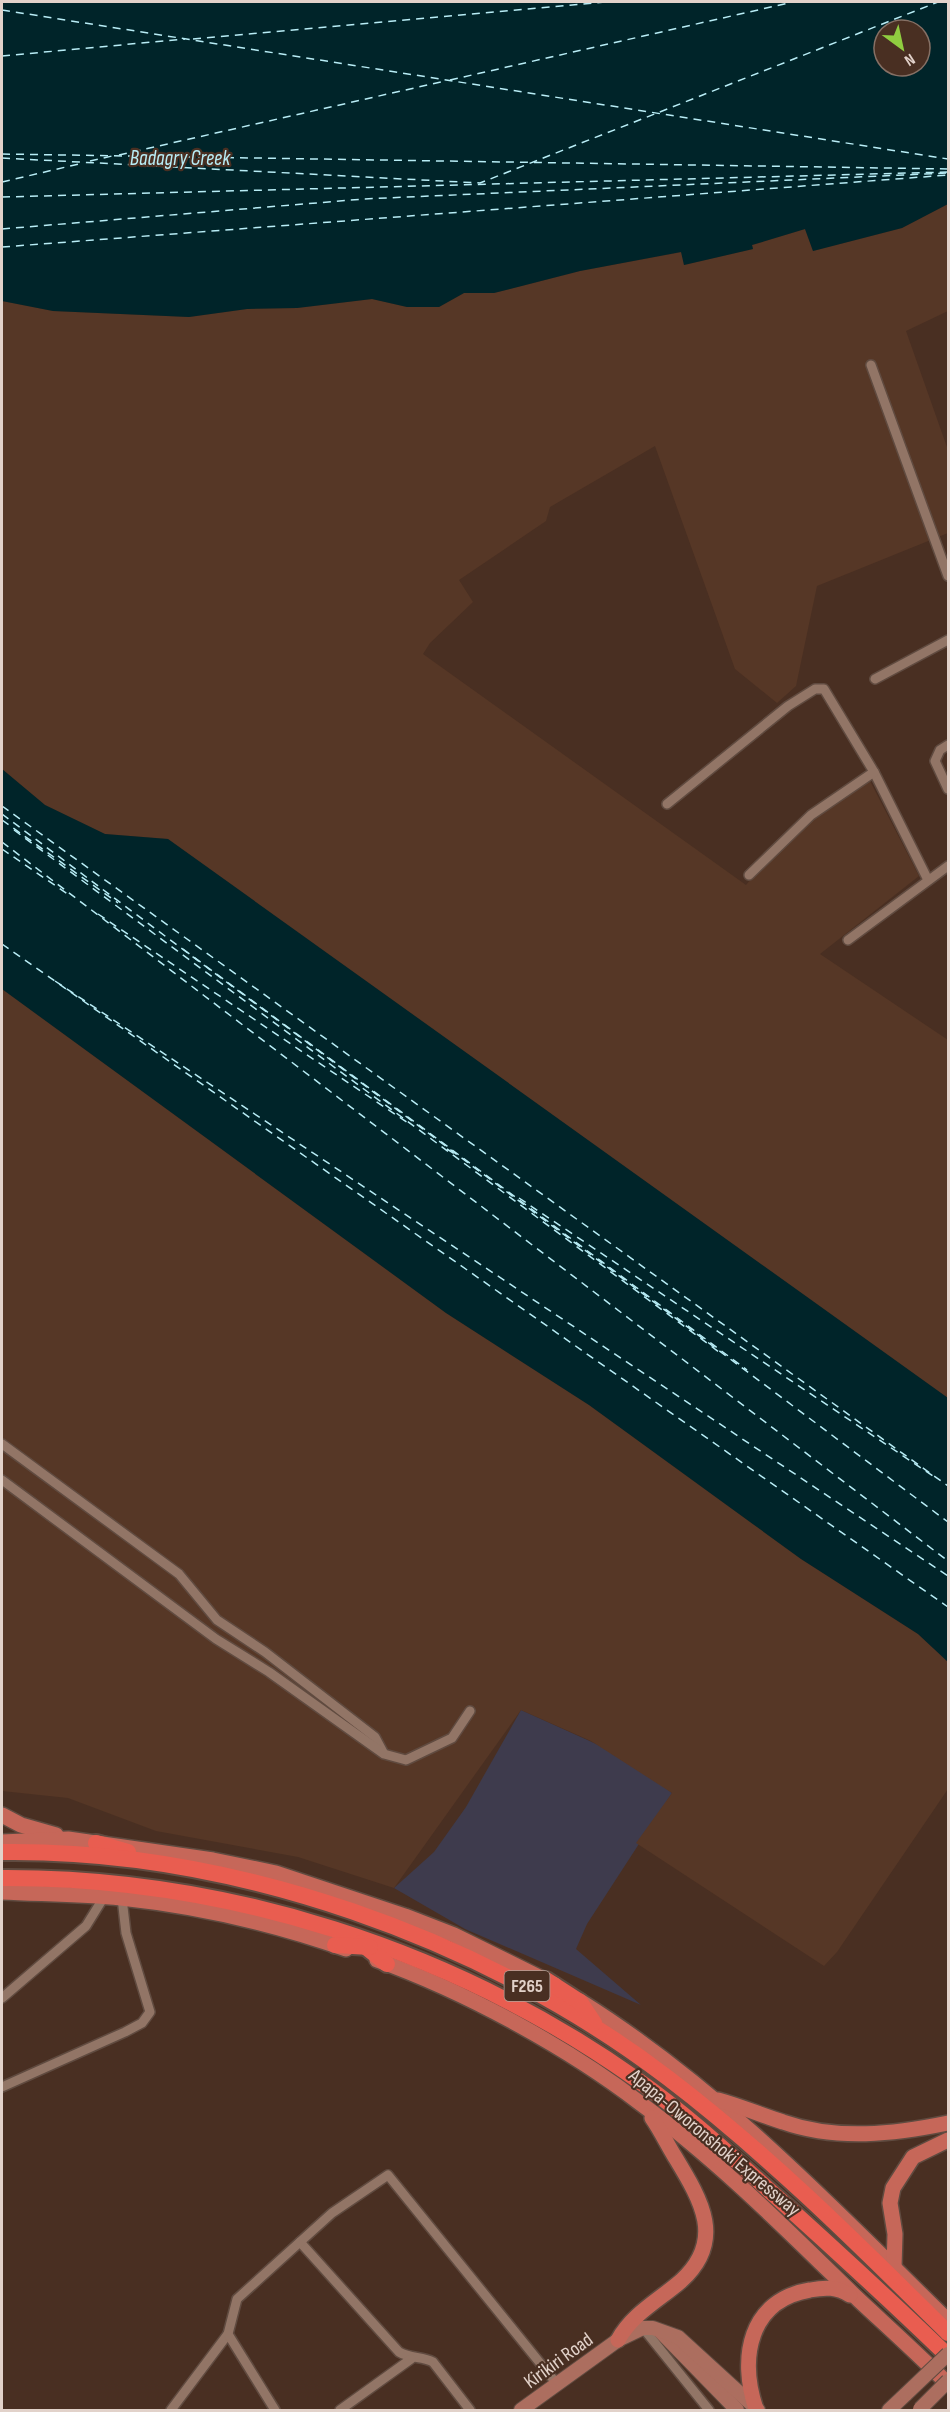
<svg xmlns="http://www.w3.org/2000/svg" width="950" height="2412" viewBox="0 0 950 2412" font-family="'Sofia Sans Condensed',sans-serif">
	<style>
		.commercial { fill: #3e3b4d }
		.built { fill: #563726 }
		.water { fill: #002429; fill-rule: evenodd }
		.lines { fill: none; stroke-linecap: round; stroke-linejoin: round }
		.ferry { stroke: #b8edf6; stroke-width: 1.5; stroke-dasharray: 8 6; stroke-linecap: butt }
		.street-casing { stroke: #604b40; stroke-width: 12 }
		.secondary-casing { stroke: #604b40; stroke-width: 16 }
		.primary-casing { stroke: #604b40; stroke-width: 18 }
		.highway-casing { stroke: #604b40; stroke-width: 20 }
		.street { stroke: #927566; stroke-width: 9 }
		.secondary { stroke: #ac6e5f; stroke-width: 14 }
		.primary { stroke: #c66759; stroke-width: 15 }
		.highway { stroke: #e95d50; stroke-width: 16 }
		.secondary-bridge-casing { stroke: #604b40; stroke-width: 16; stroke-linecap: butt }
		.secondary-bridge { stroke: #ac6e5f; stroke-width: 14 }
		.labels { text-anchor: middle; stroke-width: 4.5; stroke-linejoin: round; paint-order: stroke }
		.shield { fill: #492f22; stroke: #b4a198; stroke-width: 1.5 }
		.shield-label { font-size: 18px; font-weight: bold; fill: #e2d2ca }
		.street-label { font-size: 20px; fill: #e2d2ca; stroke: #492f22 }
		.water-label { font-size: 21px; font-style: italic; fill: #b8edf6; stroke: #492f22 }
	</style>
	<rect width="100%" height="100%" fill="#492f22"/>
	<polygon class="commercial" points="521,1710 625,1757 672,1793 587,1924 576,1949 641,2005 465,1929 394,1888 434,1852 466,1807"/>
	<g class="built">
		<polygon points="948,204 948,311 906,331 948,450 948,533 817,586 796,686 777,703 735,669 655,446 550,507 546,521 459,580 473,602 430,643 423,654 746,885 804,817 870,781 919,876 820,954 948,1040 948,1398 168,839 105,834 45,805 2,769 2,301 53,311 189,317 247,309 297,308 372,299 407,307 439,307 464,293 494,293 580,271 682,252 684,265 753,249 752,245 805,229 813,251 902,228"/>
		<polygon points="2,989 446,1313 589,1405 801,1559 918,1634 948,1662 948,1789 837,1952 824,1966 636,1843 672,1793 591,1741 521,1710 394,1888 298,1857 156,1831 68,1798 2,1791"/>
	</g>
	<g class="water">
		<path d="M2,2H948V204L902,228L813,251L805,229L752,245L753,249L684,265L681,252L580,271L494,293H464L439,307H407L372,299L297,308L247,309L189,317L53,311L2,301ZM884,30H920V66H884Z"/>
		<polygon points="2,769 45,805 105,834 168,839 948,1398 948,1662 918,1634 801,1559 589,1405 446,1313 2,989"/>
	</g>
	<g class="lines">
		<g class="ferry">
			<polyline points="2,10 948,159"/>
			<polyline points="193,39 605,2"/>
			<polyline points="2,56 185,39"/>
			<polyline points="450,80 793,2"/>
			<polyline points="2,154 948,169"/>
			<polyline points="119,155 445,81"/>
			<polyline points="2,158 480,183 938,2"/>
			<polyline points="90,161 112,156"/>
			<polyline points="2,182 83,163"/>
			<polyline points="2,197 948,172"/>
			<polyline points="2,229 364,199 948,173"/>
			<polyline points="2,247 948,175"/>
			<polyline points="2,806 948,1486"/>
			<polyline points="2,814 948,1522"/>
			<polyline points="2,820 118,903"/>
			<polyline points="14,830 719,1352"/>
			<polyline points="2,842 948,1561"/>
			<polyline points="2,849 69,895"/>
			<polyline points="98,914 408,1123"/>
			<polyline points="2,944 948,1607"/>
			<polyline points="183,949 747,1370"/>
			<polyline points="55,981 948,1576"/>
			<polyline points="447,1149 458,1156"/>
			<polyline points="519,1198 933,1476"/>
		</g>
		<defs>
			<g id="street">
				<polyline points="871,365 948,576"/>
				<polyline points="875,679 948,640"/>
				<polyline points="948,745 940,750 935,761 948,789"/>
				<polyline points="667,804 788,706 815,689 824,689 874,772 928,880"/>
				<polyline points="749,875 811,815 874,772"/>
				<polyline points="848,940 948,866"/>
				<polyline points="2,1444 179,1574 217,1620 265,1652 375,1737 383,1752"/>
				<polyline points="2,1480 216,1639 269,1672 384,1754 406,1760 452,1738 470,1711"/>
				<polyline points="2,1998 86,1926 104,1897"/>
				<polyline points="2,2087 125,2032 142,2023 150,2012 126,1933 122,1898"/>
				<path d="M300,2242L399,2352C411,2359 422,2356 433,2362L470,2410"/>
				<polyline points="643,2328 709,2410"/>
				<polyline points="171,2410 228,2334"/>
				<polyline points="275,2410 228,2334 237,2299 332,2213 388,2175 557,2384"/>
				<polyline points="340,2410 411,2359"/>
			</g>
			<g id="secondary">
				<polyline points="661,2332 737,2410"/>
				<polyline points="521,2410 618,2340 643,2328 653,2328 678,2337 758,2410"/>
				<polyline points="889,2410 906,2394"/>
			</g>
			<g id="primary">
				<polyline points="2,1815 21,1825 56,1835"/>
				<polyline points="2,1842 68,1839 213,1860 276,1873 405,1916 454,1935 555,1985"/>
				<path d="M2,1892C41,1894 82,1894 121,1898C197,1906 275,1924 346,1949"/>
				<path d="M377,1960C464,1991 567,2047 640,2103C719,2161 789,2232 859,2300C889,2328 919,2355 948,2384"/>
				<path d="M580,2001C719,2088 833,2208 948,2321"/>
				<path d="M718,2100C740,2106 761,2115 783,2122C837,2141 895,2134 948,2123"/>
				<polyline points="894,2267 895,2234 890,2203 893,2188 913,2157 948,2140"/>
				<path d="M618,2340C632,2314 659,2300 681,2281C726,2240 701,2200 675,2157C667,2144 661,2131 652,2118"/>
				<path d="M756,2409C739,2358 749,2300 810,2290C826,2287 837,2287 850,2295"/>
			</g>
			<g id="highway">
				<polyline points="96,1843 128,1852"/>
				<path d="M2,1852C232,1849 485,1938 668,2078C768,2154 859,2245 948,2333"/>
				<path d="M2,1878C227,1877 452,1949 636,2079C684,2112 728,2153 771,2192C831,2246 890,2300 948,2356"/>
				<polyline points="361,1943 387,1964"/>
				<polyline points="335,1945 370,1947"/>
				<polyline points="546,1980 580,2002 594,2023"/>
			</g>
		</defs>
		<use href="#street" class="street-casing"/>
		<use href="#secondary" class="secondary-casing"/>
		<use href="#primary" class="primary-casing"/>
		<use href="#highway" class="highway-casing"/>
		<use href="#street" class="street"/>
		<use href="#secondary" class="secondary"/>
		<use href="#primary" class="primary"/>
		<use href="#highway" class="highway"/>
		<defs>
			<g id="secondary-bridge">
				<polyline points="906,2394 948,2354"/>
				<polyline points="920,2409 948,2381"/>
			</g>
		</defs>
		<use href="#secondary-bridge" class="secondary-bridge-casing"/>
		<use href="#secondary-bridge" class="secondary-bridge"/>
	</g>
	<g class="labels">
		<rect class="shield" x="504.5" y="1971" width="45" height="30" rx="4.5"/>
		<g class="shield-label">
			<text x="527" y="1992">F265</text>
		</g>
		<g class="street-label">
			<text transform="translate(715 2142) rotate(40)" y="7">Apapa-Oworonshoki Expressway</text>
			<text transform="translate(558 2360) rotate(-36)" y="7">Kirikiri Road</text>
		</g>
		<g class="water-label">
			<text x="180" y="165">Badagry Creek</text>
		</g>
	</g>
	<rect width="950" height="2412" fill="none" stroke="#e2d2ca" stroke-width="6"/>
	<g transform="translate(902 48) rotate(147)"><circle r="28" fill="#492f22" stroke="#867065" stroke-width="1.5"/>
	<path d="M0-4.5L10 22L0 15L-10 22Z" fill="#90cd40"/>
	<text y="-9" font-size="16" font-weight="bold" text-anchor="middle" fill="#e2d2ca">N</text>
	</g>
</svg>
